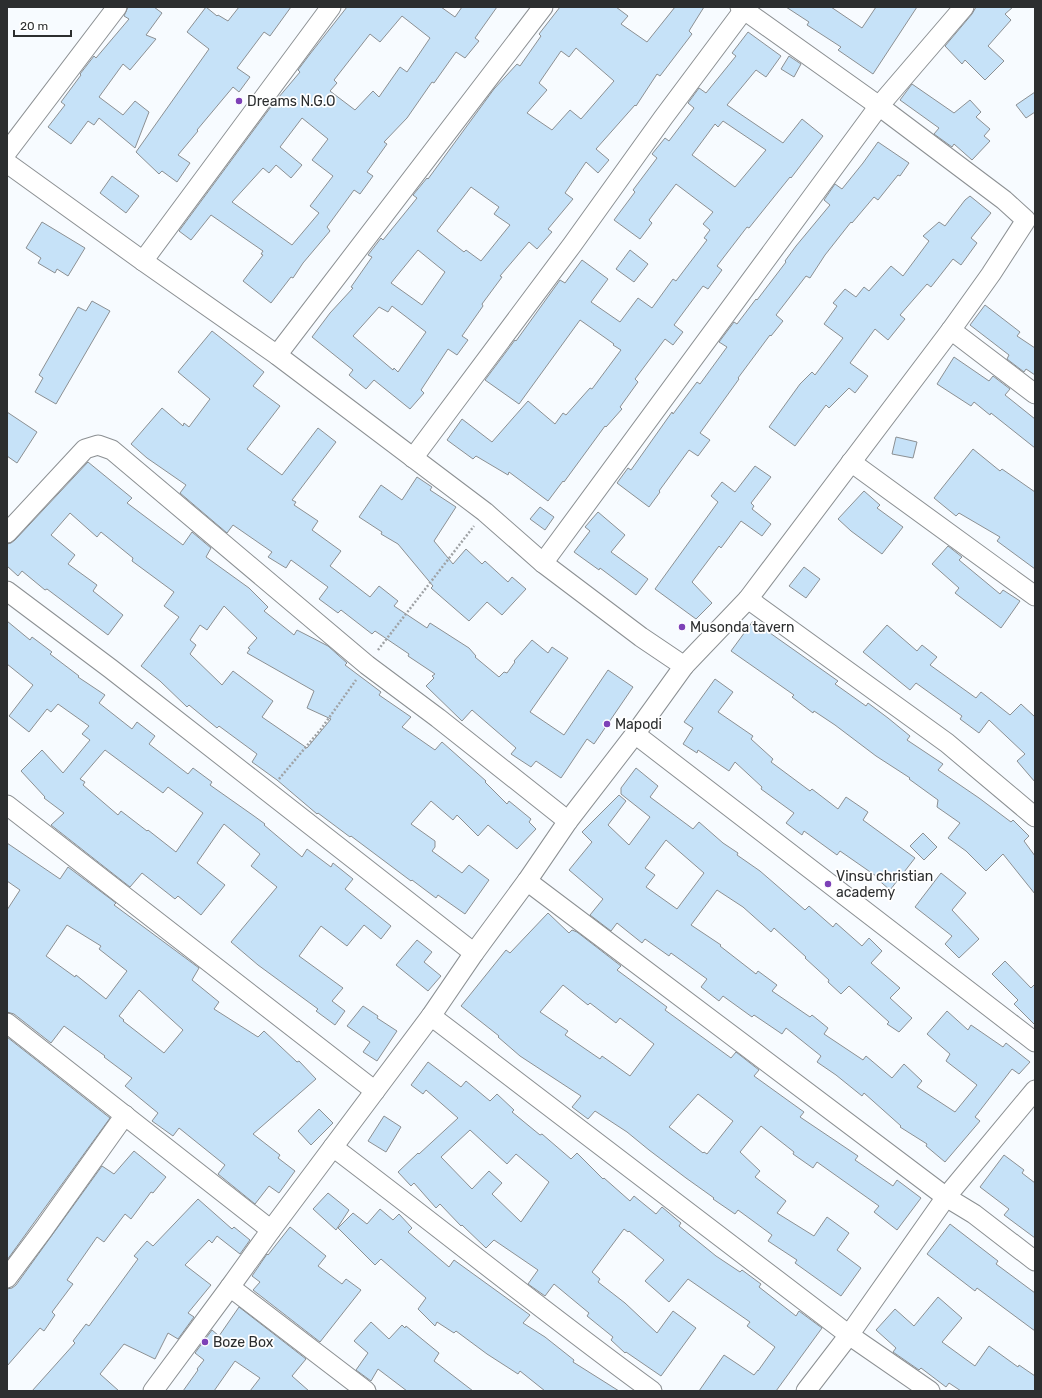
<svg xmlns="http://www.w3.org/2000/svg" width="1042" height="1398" viewBox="0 0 1042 1398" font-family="Rubik,sans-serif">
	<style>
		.building { fill: #c6e2f8; stroke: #8c9093; fill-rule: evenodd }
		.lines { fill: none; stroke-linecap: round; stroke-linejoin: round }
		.minor-casing { stroke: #8c9093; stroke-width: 21 }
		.path { stroke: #9fa2a5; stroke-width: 2.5; stroke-dasharray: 2 2; stroke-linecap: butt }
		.minor { stroke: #fff; stroke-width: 19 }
		.poi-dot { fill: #7d41b7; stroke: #fff; stroke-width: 1.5 }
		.labels { text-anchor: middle; stroke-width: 3.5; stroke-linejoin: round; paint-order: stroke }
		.poi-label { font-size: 14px; fill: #2c2e2f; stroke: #fff; text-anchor: start }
	</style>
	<rect width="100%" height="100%" fill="#f7fbff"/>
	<g class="building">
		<polygon points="128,7 154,7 162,13 146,35 156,39 130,70 123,64 99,97 123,115 135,101 149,112 135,148 99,118 94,125 88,121 71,144 48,127 65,105 61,102 81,75 80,74 94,56 96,58 129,19 124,16"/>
		<polygon points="206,7 217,16 218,15 228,21 239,7 291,7 270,36 264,32 237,68 250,77 239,92 233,87 197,130 198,131 178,155 190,163 177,182 162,171 159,174 136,152 209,49 187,32"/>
		<path d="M347,7H441L455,17L462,7H497L475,38L479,41L465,58L456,52L434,83L432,82L407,118L384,142L387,144L367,172L373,176L360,194L354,190L327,227L330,231L303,263L293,278L291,277L271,303L243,281L263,255L261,254L263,251L211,215L191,240L179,231L273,104L300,72L298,70L310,54ZM402,16L430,38L407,72L400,67L379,97L373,91L355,110L330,91L337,83L334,80L370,34L380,42ZM302,118L328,139L312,160L333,176L310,206L319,213L292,245L232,202L263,168L269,173L276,165L291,178L302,165L280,147Z"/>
		<path d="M560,7H616L628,16L621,24L647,42L675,7H704L689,31L692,34L660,76L657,74L636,106L635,105L596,149L609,160L598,173L586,162L565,193L573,199L548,229L552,232L537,249L529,242L500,276L502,277L482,304L483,306L462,336L468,340L457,355L448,349L421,390L424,393L410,409L374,380L366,389L349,375L353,370L312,337L330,313L353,288L351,287L372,257L368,255L381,238L383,240L417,198L413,195L427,178L428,179L494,89L517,64L520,66L541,36L539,34ZM576,48L614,81L581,119L570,110L552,130L527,113L547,90L539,83L561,51L569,57ZM471,187L499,207L494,214L510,225L481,261L466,250L464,252L437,231ZM418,250L445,272L422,305L391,283ZM392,306L426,332L398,372L394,368L393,370L353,336L379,307L388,312Z"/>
		<polygon points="786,7 831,7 862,28 876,7 917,7 873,74 838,50 841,47 807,25 809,22"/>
		<polygon points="976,7 1013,7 1005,14 1011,20 988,46 1004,61 985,80 965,60 962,64 945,46 972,14"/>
		<path d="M748,32L781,56L766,77L756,70L727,105L783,143L802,119L823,136L791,178L790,177L749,228L747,227L717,266L722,270L708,289L703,286L674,325L683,332L673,345L665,339L635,379L638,382L620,407L622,409L606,427L605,426L564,482L563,481L548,501L509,472L508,475L476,456L473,459L447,440L462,419L492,442L528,401L555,424L563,413L566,415L590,388L592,389L621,350L613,345L614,344L580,320L519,404L485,380L515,340L516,341L560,280L565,283L582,260L608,279L591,302L620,322L638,298L652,308L673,279L676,281L707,240L704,238L710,230L703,224L713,212L676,184L649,220L652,223L640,239L614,220L635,192L633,190L657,158L652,154L665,138L669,141L694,108L688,103L699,88L706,93L736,56L732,53ZM723,121L766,150L735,187L692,155L715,124L718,127Z"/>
		<polygon points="789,56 801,64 794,77 781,69"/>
		<polygon points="912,84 954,113 970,100 981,112 976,117 990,129 984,136 990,141 972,160 954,144 952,147 934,134 939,128 900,100"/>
		<polygon points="1035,92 1035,112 1026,118 1016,105"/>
		<polygon points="878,142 909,163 900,176 898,175 878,200 874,197 852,223 851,222 825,255 810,278 806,276 776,315 783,321 771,336 770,335 738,378 739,379 700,433 710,440 698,456 689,450 659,491 660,492 649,507 617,483 628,468 631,470 672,412 673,414 697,382 700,384 727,347 719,342 734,322 737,324 756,299 757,300 786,262 785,261 796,246 830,205 824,200 835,184 842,189 863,163"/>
		<polygon points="112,176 139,196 126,213 100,193"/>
		<polygon points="970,196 991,213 971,238 977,243 961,265 953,259 931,287 927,284 900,315 905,319 888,340 875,329 850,363 868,376 855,393 849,388 829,408 826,405 795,446 769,427 800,384 812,372 815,375 843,338 824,324 837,306 833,303 845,289 856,297 864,287 869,291 891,266 903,276 929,241 923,236 939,222 945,226 965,200"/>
		<polygon points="42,222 85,248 68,276 57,269 55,273 38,263 41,258 26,248"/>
		<polygon points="630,250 648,264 634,282 616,269"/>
		<polygon points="92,301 110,311 56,404 35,392 43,378 39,375 78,307 86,311"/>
		<polygon points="985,305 1020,332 1017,336 1035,348 1035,375 1026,369 1024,372 1007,359 1009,355 970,325"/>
		<polygon points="212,331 264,372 253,386 280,406 247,449 282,475 318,428 336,442 292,500 296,502 294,505 318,521 312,530 341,551 330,566 370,597 379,586 398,601 394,606 427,628 430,623 469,648 476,656 475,657 499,677 504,672 507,673 515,662 514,661 532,640 548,653 552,647 568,658 530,712 564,735 608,670 633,687 594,744 587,739 561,778 536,761 531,767 511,754 516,748 472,710 462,721 426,686 434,678 432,676 435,674 408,656 409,654 375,631 372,634 341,610 338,613 319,599 328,587 291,560 286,568 268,557 272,552 233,525 227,533 180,493 186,485 147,458 131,444 162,408 183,426 184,423 189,427 210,399 178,372"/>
		<polygon points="954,357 989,381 993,376 1010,389 1005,395 1035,419 1035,448 991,413 990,415 974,402 971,406 937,384"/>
		<polygon points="7,412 37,432 17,463 7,456"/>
		<polygon points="896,437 917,442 913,458 892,454"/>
		<polygon points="973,449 1000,471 1002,469 1035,492 1035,569 997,541 1000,537 959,513 956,516 934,498"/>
		<path d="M88,462L132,498L127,503L183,545L192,532L211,548L206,557L249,588L268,607L264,611L294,635L297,630L328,646L347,663L345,665L381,692L379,695L411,717L402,727L435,750L442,742L486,781L485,782L507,804L509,801L531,819L529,822L536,829L517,849L488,825L478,836L457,815L453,820L431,801L411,824L435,841V847L432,851L462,873L469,865L489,880L465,914L438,895L436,898L412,880L411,881L351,836L350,837L318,813L317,814L277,780L252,762L257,754L219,726L217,728L189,705L187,707L160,681L141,666L179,617L164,606L174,592L132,561L133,558L101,532L97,537L70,513L51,535L75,555L68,564L97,585L93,591L123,615L108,635L47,589L45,590L22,571L18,576L7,566V544L11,543L15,540ZM224,606L257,638L248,648L250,649L247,653L314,691L307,708L331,719L307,748L262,717L273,701L233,671L222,685L190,654L196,645L190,640L200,625L207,630Z"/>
		<polygon points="755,466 771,477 751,503 754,506 752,509 771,524 762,536 741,521 721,548 719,546 692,582 712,603 696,619 655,589 718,502 711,496 722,482 735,492"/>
		<polygon points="417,477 432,487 430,490 456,507 434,541 453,564 466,549 482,564 485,561 508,582 512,577 526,589 502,615 487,602 469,621 431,588 433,586 398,544 381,534 382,532 359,517 381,485 402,500"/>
		<polygon points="864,491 880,505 877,508 903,527 882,554 851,531 838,519"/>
		<polygon points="540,507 554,517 545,530 530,519"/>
		<polygon points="598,512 625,535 611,552 648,579 636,595 600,568 599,570 574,552 590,531 585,527"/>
		<polygon points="948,546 962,557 959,560 1000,594 1003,590 1020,601 1001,628 955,593 959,588 932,564"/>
		<polygon points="804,567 820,579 806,598 789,586"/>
		<path d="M7,621L30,640L32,637L52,652L50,654L79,676L78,677L105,695L99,703L132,729L137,722L155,736L149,744L188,774L193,768L212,782L210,785L254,816L265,824L264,825L302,857L307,849L331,867L333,863L353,879L345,889L391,926L381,939L364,925L347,946L321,926L299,956L343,988L332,1001L345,1011L335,1025L316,1011L318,1009L258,965L231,942L277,887L251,866L260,854L224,824L197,863L225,885L201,915L178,896L175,899L142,873L130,887L51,825L64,813L44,798L45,797L21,771L42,750L63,773L90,740L82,734L89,726L58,704L51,712L47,709L29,732L9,716L33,685L7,664ZM105,750L163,793L168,787L203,813L176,852L148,830L147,831L121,811L118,815L83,785L85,782L80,779Z"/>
		<polygon points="753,621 838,681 835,684 866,706 868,703 888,718 910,736 907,740 943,764 938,770 979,798 1011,822 1013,820 1029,836 1024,841 1035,856 1035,894 1003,854 986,871 966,851 948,838 960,823 937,807 938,800 909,779 910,778 876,756 835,725 814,711 813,713 792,697 794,695 731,651"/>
		<polygon points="887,625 917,651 922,645 937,657 930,665 976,698 981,692 1010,715 1021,704 1035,717 1035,782 1017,761 1025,754 989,720 979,733 960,719 962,716 916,683 910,690 863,652"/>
		<polygon points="715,679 733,692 718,712 753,736 751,739 773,759 771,762 810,791 812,789 838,809 846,797 868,812 863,820 915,858 890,890 875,877 876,876 840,851 837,855 804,831 802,835 786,823 794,813 761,789 762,787 735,762 729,771 698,750 697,753 683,744 693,728 684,722"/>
		<path d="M636,768L658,786L650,797L693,829L699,822L723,843L738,853L737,855L760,871L805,910L809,906L833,927L836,923L862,946L869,938L882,951L871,963L900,988L890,998L912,1018L899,1032L887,1024L889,1022L849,986L841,994L828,982L829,980L805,958L806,957L774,928L771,932L743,907L717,890L691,925L721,945L720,946L756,974L758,971L777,985L772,991L810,1017L812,1015L828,1028L824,1034L863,1060L866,1056L892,1078L904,1064L922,1081L917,1087L955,1112L977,1085L946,1061L950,1054L927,1034L947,1011L968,1030L971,1025L1003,1047L1006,1043L1030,1062L1019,1074L1012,1069L975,1117L980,1121L945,1162L926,1146L927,1144L900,1127L901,1126L864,1093L862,1096L836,1075L817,1062L821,1056L786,1028L782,1034L754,1015L752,1017L723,996L719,1001L701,987L707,979L671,953L669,956L645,939L642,943L617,923L611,931L590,915L603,899L569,870L592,842L582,832L619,795L626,801L608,825L629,845L650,817L621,794V788ZM666,840L704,873L677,909L646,887L655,875L645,868Z"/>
		<polygon points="923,833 937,847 924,860 910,846"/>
		<path d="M7,843L60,879L68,867L116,903L114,905L199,968L192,980L219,1002L214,1009L258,1037L264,1031L297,1062L299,1061L316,1079L253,1134L280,1155L278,1158L295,1171L279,1193L269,1186L255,1204L218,1174L225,1165L179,1128L173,1136L152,1121L158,1113L125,1086L132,1078L104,1057L105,1056L64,1026L51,1043L14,1014L7,1012V910L20,890L7,881ZM67,925L101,946L99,949L127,971L106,999L76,975L75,977L46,956ZM139,990L183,1030L164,1053L123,1021L124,1020L119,1016Z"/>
		<polygon points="941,873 966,893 952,910 979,939 959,958 945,944 952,936 915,907"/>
		<path d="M548,913L569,933L572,930L577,932L621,966L617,970L667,1007L665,1010L731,1058L736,1052L759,1070L754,1076L804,1112L800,1117L858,1156L855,1160L893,1186L897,1180L921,1198L897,1230L874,1212L879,1206L817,1162L813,1168L793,1154L794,1152L761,1126L740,1152L760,1171L755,1177L786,1201L777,1213L814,1236L827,1217L849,1233L837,1250L861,1268L841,1296L795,1263L797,1260L768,1241L772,1235L738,1210L735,1214L713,1199L714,1198L686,1178L649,1150L627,1132L595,1111L588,1119L572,1107L581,1096L520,1056L498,1037L499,1036L461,1006L506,950L510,953ZM563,985L588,1005L590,1003L616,1023L620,1018L654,1044L630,1076L602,1056L600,1059L565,1035L568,1031L540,1012ZM698,1094L733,1121L707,1154L704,1152L703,1153L669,1127Z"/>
		<polygon points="417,940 432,952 424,962 441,976 428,991 396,965"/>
		<polygon points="1005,961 1031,988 1035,984 1035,1025 1014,1004 1018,1000 992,974"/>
		<polygon points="363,1006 378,1016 377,1018 397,1031 377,1061 363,1052 370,1042 347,1026"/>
		<polygon points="7,1037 110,1118 7,1260"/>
		<path d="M428,1062L461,1087L466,1081L490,1101L497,1094L514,1110L512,1112L540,1135L542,1134L571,1159L577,1153L603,1179L604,1178L630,1201L634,1196L656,1214L662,1207L681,1223L679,1226L716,1256L740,1272L742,1270L761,1284L759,1287L796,1316L799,1311L822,1328L776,1391H699L724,1355L754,1375L758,1370V1371L775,1347L747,1326L750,1322L688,1279L669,1302L645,1281L664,1260L629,1231L628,1232L624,1229L592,1272L600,1279L598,1282L625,1303L657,1333L673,1311L696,1328L661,1376L626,1352L625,1353L611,1340L613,1337L587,1316L589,1313L554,1284L545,1296L528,1284L538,1270L494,1240L486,1248L462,1225L461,1226L440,1204L436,1208L414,1183L411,1186L398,1172L418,1153L419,1154L458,1118L426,1090L423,1094L411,1085ZM470,1130L507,1164L516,1154L549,1182L521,1222L492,1194L502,1183L489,1171L472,1189L441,1157Z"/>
		<polygon points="319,1109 333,1123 311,1145 298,1131"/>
		<polygon points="384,1116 401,1127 386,1152 368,1141"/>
		<polygon points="134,1151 166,1177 153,1193 151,1192 131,1219 125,1214 104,1242 97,1237 67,1280 73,1284 52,1312 55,1315 44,1331 40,1328 7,1366 7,1289 12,1288 16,1285 102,1166 114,1174"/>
		<polygon points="1004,1155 1024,1170 1022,1173 1035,1183 1035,1238 1004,1215 1009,1209 980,1187"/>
		<polygon points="328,1193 349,1210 336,1230 313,1209"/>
		<polygon points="198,1199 232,1229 234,1227 250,1240 240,1254 217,1236 212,1243 209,1240 185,1265 211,1285 188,1313 194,1317 178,1339 168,1333 155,1359 124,1344 100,1374 119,1391 32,1391 75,1343 73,1341 86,1324 89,1326 138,1259 134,1256 147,1241 153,1246"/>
		<polygon points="380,1209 393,1220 399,1214 412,1228 408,1232 449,1267 454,1260 530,1315 523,1323 545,1337 574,1360 573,1362 619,1391 545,1391 520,1371 518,1374 487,1354 456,1331 454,1333 437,1322 435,1326 418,1309 426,1298 381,1259 375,1265 338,1228 353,1213 367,1224"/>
		<polygon points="950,1224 998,1261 996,1264 1035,1293 1035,1331 977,1288 975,1291 927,1254"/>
		<polygon points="290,1227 326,1256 318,1266 342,1284 346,1279 361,1290 320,1342 253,1290 260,1282 252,1276 267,1254 268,1255"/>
		<polygon points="938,1297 962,1318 942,1342 975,1366 989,1346 1018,1367 1019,1365 1035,1376 1035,1391 961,1391 949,1383 946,1387 921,1368 919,1370 893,1352 896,1348 876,1330 895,1309 914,1326"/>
		<polygon points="239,1307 306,1359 292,1376 309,1391 250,1391 260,1378 235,1361 214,1391 183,1391 198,1370 197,1369 204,1360 195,1353 212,1330 219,1336"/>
		<polygon points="371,1322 389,1339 402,1325 405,1328 406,1326 439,1353 434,1361 473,1391 407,1391 378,1369 371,1381 356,1370 368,1353 354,1341"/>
	</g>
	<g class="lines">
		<defs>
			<g id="minor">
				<polyline points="7,152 117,7"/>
				<polyline points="7,163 143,261 277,355 485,512 543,563 641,637 684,666 635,734 568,821 527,881 474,953 431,1016 271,1230 230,1287 153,1391"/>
				<polyline points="143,261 331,7"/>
				<polyline points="951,330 1035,394"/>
				<polyline points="277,355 543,7"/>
				<polyline points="413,458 572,245 663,118 746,7"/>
				<polyline points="851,462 1035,596"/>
				<polyline points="7,533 85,449 98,445 112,450 367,665 438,718 568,821"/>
				<polyline points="543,563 879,106 964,7"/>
				<polyline points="7,591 111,669 474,953"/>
				<polyline points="748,599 947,743 1035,817"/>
				<polyline points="684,666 748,599 951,330 991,274 1026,220 1004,200 879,106 740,7"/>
				<polyline points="635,734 1035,1042"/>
				<polyline points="7,805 375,1091"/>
				<polyline points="527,881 946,1197 974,1214 1035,1261"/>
				<polyline points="431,1016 849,1335 930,1391"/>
				<polyline points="7,1023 271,1230"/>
				<path d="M333,1147C440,1228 544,1312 652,1391"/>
				<polyline points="7,1278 43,1230 125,1115"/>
				<polyline points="230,1287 366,1391"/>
				<polyline points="806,1391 849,1335 946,1197 1035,1090"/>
			</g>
		</defs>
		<use href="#minor" class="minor-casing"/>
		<g class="path">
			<polyline points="378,650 474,526"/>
			<polyline points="279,779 321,729 356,680"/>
		</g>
		<use href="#minor" class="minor"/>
	</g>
	<g class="poi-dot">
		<circle cx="239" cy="101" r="4"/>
		<circle cx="682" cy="627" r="4"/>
		<circle cx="607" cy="724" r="4"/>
		<circle cx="828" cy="884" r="4"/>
		<circle cx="205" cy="1342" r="4"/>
	</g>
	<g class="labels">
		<g class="poi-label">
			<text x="247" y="106">Dreams N.G.O</text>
			<text x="690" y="632">Musonda tavern</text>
			<text x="615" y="729">Mapodi</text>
			<text x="836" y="881">Vinsu christian<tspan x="836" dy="16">academy</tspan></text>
			<text x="213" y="1347">Boze Box</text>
		</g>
	</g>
	<rect width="1042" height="1398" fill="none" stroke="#2c2e2f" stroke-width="16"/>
	<path d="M14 30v6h57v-6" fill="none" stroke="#2c2e2f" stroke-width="2"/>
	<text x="20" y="30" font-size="12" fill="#2c2e2f" stroke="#ffffff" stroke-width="3" paint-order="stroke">20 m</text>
</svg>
